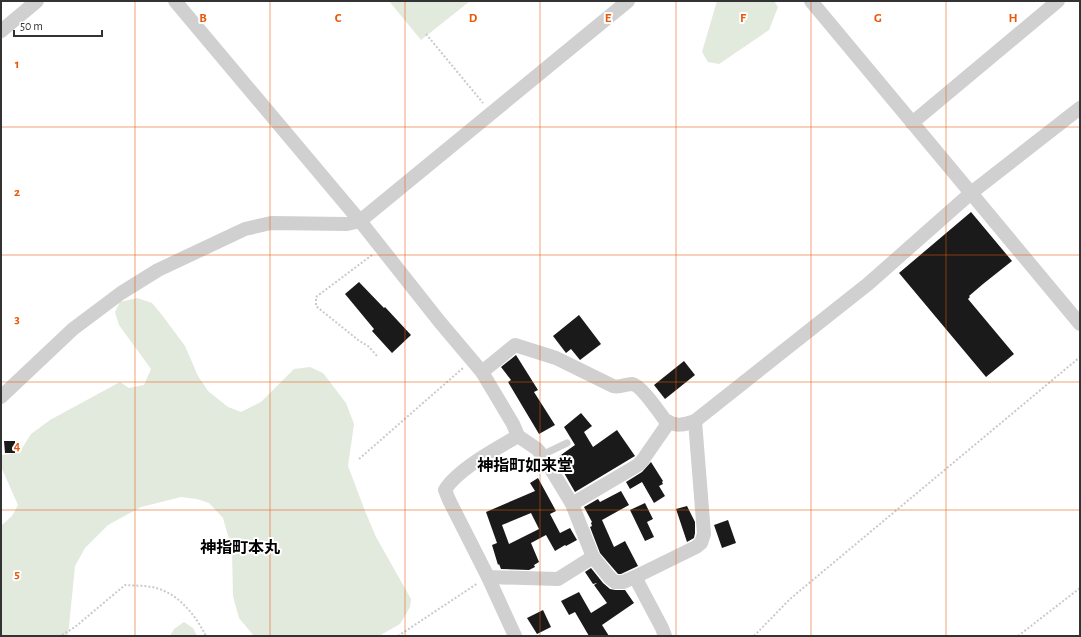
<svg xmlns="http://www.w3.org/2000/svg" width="1081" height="637" viewBox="0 0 1081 637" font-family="'Alegreya Sans','Noto Sans JP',sans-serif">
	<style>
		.green { fill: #e2e9dd }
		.building { fill: #1a1a1a; fill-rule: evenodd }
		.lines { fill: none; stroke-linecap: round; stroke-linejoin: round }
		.path { stroke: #cacaca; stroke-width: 2; stroke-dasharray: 2 2; stroke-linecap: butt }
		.lane { stroke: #d0d0d0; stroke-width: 7 }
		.street { stroke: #d0d0d0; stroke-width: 14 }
		.grid { fill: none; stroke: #e8590c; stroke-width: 1; stroke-opacity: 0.55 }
		.labels { text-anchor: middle; stroke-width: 4; stroke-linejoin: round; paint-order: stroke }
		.quarter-label { font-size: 16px; font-weight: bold; fill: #000; stroke: #fff }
		.grid-label { font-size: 13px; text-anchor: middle; font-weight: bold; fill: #e8590c; stroke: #fff; stroke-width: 4; stroke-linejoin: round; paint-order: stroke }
	</style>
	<rect width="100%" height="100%" fill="#fff"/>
	<g class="green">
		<polygon points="389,1 470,1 421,40"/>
		<polygon points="717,1 774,1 778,7 769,30 719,64 708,62 702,52"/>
		<polygon points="137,298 152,303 162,315 185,346 198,376 208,391 228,407 241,412 261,402 294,369 310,367 323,373 346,403 354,424 348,466 365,511 376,537 411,599 410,607 400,624 379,636 254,636 239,618 233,596 232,550 223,518 209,503 197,499 181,497 141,507 108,525 85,548 75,566 68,636 1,636 1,526 12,516 18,505 2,469 2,455 19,453 31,434 50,420 120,382 129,388 144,385 151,369 119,325 115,312 120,302"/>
		<polygon points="184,622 193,628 197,636 170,636 174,629"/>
	</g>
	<g class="building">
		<polygon points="971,212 1012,261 983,284 969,296 970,297 968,299 1014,354 986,377 899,273"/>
		<polygon points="359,282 384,308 385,307 411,335 392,353 372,331 374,329 345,294"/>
		<polygon points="579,315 601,344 580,360 571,349 566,353 553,336"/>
		<polygon points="516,355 538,390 534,392 555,425 539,434 508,382 511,380 501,367"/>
		<polygon points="684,361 695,375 665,399 654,385"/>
		<polygon points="581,413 592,426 584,432 593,447 617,430 635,456 575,492 564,473 567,471 558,457 575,445 564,427"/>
		<polygon points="4,441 15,441 15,453 5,453"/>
		<polygon points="651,462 663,481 662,482 663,484 659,486 665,496 654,503 642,482 630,489 626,482 642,472"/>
		<path d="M538,478L556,511L550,514L560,533L570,528L577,540L566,546L565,545L555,551L546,535L531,543L539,562L534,565L535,567L529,570L501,569L499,564L498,565L492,545L497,543L486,512L535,491L530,483ZM531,513L539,529L509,544L502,525Z"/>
		<polygon points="621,491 629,505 602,520 614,547 625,541 638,566 621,574 618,574 600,553 590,527 592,526 591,523 592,522 584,507 598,499 600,502"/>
		<polygon points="645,503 653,519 647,522 654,537 645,541 630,510"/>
		<polygon points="687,506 695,522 695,533 694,538 687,542 676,509"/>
		<polygon points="728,520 736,543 722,548 714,525"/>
		<polygon points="591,568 603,583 610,589 615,590 625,590 634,603 602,625 609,636 589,636 575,612 569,615 561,601 579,592 591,613 607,603 594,585 597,583 593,584 585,572"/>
		<polygon points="543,610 551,627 537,634 527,618"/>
	</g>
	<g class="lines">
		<g class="path">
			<polyline points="426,34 483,103"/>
			<polyline points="372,255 316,297 316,306 358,340 368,346 377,356"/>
			<polyline points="359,459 463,368"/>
			<path d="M62,635L75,627L125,585C135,586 146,585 156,588C179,594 196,616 206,636"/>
			<polyline points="398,636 478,583"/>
			<polyline points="754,636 790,599 1080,357"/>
			<polyline points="1018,636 1080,588"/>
		</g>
		<polyline class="lane" points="542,455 567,443"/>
		<g class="street">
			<path d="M175,1L360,221L439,321L482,372L513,424L518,436C497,448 457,470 445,490L449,500L488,577L515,636"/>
			<polyline points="811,1 1080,324"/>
			<polyline points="1,31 37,1"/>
			<polyline points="912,123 1058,1"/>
			<path d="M482,372L515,345L556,358L613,386C620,388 625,384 632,384C641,385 659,412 665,420C676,427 683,425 695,421L868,284L971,193L1080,108"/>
			<polyline points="1,397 73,329 121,293 158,270 245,229 271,223 347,224 360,221 628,1"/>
			<polyline points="518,436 537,449 543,456 572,504 593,557 610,578 615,582 623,582 635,577 662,628 665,636"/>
			<polyline points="572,504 638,465 642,461 669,422"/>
			<polyline points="488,577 558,579 593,557"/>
			<polyline points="635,577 696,547 701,543 704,534 695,421"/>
		</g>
	</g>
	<path class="grid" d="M135,1V636M270,1V636M405,1V636M540,1V636M676,1V636M811,1V636M946,1V636M1,127H1080M1,255H1080M1,382H1080M1,510H1080"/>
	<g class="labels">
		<g class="quarter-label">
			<text x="525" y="471">神指町如来堂</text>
			<text x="240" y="553">神指町本丸</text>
		</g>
	</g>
	<g class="grid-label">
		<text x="203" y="22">B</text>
		<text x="338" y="22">C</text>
		<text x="473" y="22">D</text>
		<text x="608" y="22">E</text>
		<text x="743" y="22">F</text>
		<text x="878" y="22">G</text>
		<text x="1013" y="22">H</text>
		<text x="17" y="68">1</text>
		<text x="17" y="196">2</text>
		<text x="17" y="323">3</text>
		<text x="17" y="450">4</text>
		<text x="17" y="578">5</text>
	</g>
	<rect width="1081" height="637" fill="none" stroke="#333333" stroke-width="4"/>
	<path d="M14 30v6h88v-6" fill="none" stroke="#333333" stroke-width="2"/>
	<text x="20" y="30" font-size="12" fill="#333333" stroke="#ffffff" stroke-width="3" paint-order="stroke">50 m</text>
</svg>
